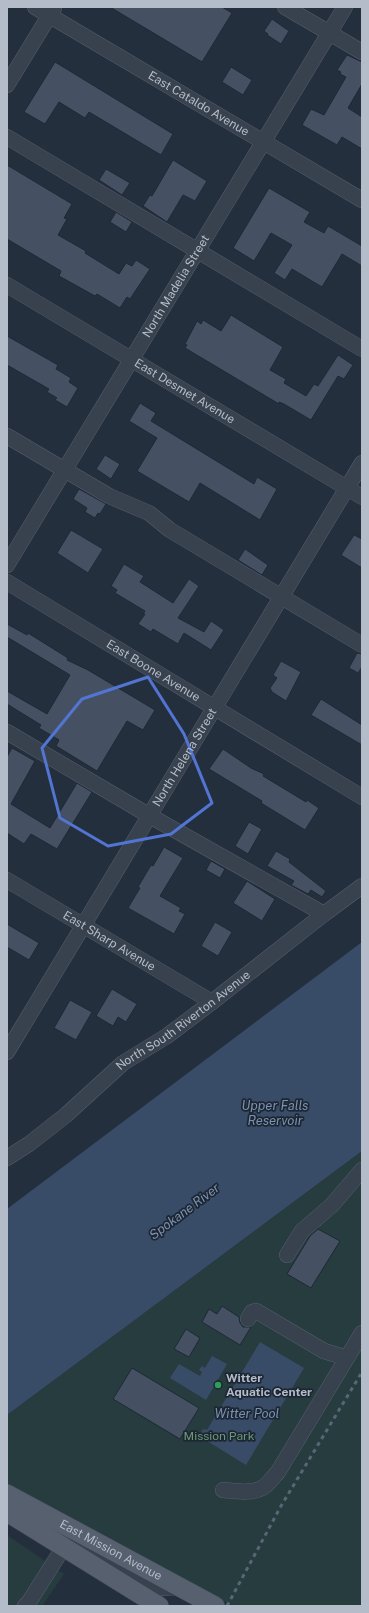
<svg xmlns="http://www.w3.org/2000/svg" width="369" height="1613" viewBox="0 0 369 1613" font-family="'Public Sans',sans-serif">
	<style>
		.green { fill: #263c3f }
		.water { fill: #394c67 }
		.building { fill: #455162; stroke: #1f2835 }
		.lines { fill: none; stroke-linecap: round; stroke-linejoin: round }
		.minor-casing { stroke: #565f6c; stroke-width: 16 }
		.major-casing { stroke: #414a57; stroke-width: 20 }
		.minor { stroke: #38414e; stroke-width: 15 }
		.major { stroke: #56606e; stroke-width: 19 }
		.rail { stroke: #5a6575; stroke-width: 3; stroke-dasharray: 4 4; stroke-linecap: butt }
		.marked { fill: none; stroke: #5274d3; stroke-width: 3; stroke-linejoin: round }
		.leisure-dot { fill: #2e9e5b; stroke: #1d2633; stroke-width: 1.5 }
		.labels { text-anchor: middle; stroke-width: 3.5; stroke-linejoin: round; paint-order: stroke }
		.street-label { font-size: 12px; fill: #b4bcc9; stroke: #1d2633 }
		.poi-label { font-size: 12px; font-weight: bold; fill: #b4bcc9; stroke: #1d2633; text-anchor: start }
		.park-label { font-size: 12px; fill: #6b9a76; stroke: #1d2633 }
		.water-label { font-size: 13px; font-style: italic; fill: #7c92b1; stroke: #1d2633 }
	</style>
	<rect width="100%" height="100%" fill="#242f3e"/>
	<g class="green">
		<polygon points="362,1151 362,1606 233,1606 7,1485 7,1415"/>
		<polygon points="7,1535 64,1574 42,1606 7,1606"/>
	</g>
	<g class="water">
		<polygon points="362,942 362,1151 7,1415 7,1209"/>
		<polygon points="260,1342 304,1368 246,1465 199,1436 203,1429 207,1430"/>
		<polygon points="212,1356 227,1364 206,1400 170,1378 179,1364 200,1376 202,1372 199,1370 202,1366 205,1368"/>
	</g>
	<g class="building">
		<polygon points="110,7 222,7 232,13 202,62"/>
		<polygon points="272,19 289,31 281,44 267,35 268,34 264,31"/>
		<polygon points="347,55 362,62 362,84 348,108 362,117 362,149 342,137 337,145 302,125 311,109 324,115 346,77 340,74 341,72 337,70"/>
		<polygon points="55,62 173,134 161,155 89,112 85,118 59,102 45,124 24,112"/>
		<polygon points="231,67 252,80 243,95 222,82"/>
		<polygon points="173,160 207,181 195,201 183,195 167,222 143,206 150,195 152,196"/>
		<polygon points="7,165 72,204 64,218 67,219 58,235 86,251 85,253 119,274 126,263 132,266 136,260 150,269 130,299 127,297 120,308 97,294 95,296 59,276 61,271 7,239"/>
		<polygon points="106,169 130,183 122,195 99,180"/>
		<polygon points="269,188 310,212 304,222 324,233 328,226 362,246 362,266 342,254 322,287 292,269 285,280 274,273 292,245 271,233 254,261 233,248"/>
		<polygon points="116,212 132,222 126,232 110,222"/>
		<polygon points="231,315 283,347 270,370 286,379 284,383 306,396 314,384 318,386 338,355 353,365 344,379 338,376 311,420 284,404 279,402 279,404 185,348 187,345 185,344 197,321 201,324 203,320 221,331"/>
		<polygon points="7,336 58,365 56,369 71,378 69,382 78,388 67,407 55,400 57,398 47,392 49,389 7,365"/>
		<polygon points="140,403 156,413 151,421 254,484 257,477 277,489 260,520 200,483 189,502 137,471 157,438 129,421"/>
		<polygon points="105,455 120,464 111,479 96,469"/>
		<polygon points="79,489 106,504 100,514 98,513 95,518 85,512 87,508 73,499"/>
		<polygon points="71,530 103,549 88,573 57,553"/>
		<polygon points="354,535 362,539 362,568 341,555"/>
		<polygon points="245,549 268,565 262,575 238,560"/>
		<polygon points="124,564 144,576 140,582 173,603 189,579 199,586 178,618 204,632 211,621 224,630 211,650 184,633 178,644 153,629 151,632 138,624 145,614 143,614 145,611 115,593 117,590 111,586"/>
		<polygon points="7,624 27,635 28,633 68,658 67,660 88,670 155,710 143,730 127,721 97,771 56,746 59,740 39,728 41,725 7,704 7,691 47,714 70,675 7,637"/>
		<polygon points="357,653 362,654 362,667 358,673 349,668"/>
		<polygon points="281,661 301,672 286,701 272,692 270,688 277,678 273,675"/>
		<polygon points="321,699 362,725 362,745 311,715"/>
		<polygon points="12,748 35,761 11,804 50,828 77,783 92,792 57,849 31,834 24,844 7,833 7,757"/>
		<polygon points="223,749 251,768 264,774 263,776 306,802 307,800 319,808 305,830 261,803 262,801 209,769"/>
		<polygon points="249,822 262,829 248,854 235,846"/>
		<polygon points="164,847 183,858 160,896 181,908 179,911 185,914 174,934 128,908 140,888 138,887 151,865 153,866"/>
		<polygon points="276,851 290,859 289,862 326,891 322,897 311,890 308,894 291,885 294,881 267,866"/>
		<polygon points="211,861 225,869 220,878 206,870"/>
		<polygon points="247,881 275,899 262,921 233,903"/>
		<polygon points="215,922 232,932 218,956 201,946"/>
		<polygon points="7,924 39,943 29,960 7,947"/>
		<polygon points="112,989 137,1004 126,1022 118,1017 113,1026 96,1016"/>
		<polygon points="70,1000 92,1012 76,1040 54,1028"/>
		<polygon points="318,1229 340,1241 311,1288 287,1274 310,1236"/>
		<polygon points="222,1306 239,1317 240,1323 243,1327 251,1327 240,1345 202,1322 209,1309 217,1314"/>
		<polygon points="186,1329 200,1338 189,1357 174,1349"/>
		<polygon points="132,1368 199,1408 180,1439 113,1399"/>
	</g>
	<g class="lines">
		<defs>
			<g id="minor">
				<path id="s1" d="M35,7L362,200"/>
				<polyline points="285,7 362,52"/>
				<polyline points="7,85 54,8"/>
				<polyline points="7,137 362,349"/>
				<path id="s2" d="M7,285L362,497"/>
				<polyline points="7,436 109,496 149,513 170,530 362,645"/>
				<path id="s3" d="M7,565L345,7"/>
				<path id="s4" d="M7,582L362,797"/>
				<polyline points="7,732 150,816 324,914"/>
				<path id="s5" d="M7,880L212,1002"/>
				<path id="s6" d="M7,1052L362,463"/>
				<path id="s7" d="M7,1158L29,1144L66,1115L123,1063L167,1036L212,1002L324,914L362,886"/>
				<polyline points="287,1255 302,1231 332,1205 362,1170"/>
				<polyline points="248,1319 252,1312 256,1311 324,1351 347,1358"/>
				<path d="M223,1490C235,1491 251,1494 262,1488C268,1485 273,1477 278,1472L362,1333"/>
				<polyline points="25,1606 29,1602 63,1548 72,1544 87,1548 159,1588 181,1587"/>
			</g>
			<g id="major">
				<path id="s8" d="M7,1494L215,1606"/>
				<polyline points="7,1512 159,1606"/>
			</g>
		</defs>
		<use href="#minor" class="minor-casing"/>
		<use href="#major" class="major-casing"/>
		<use href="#minor" class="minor"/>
		<use href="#major" class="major"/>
		<polyline class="rail" points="227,1606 281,1506 362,1372"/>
	</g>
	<path class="marked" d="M148,677L184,734L212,803L171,834L108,846L60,818L42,748L82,699Z"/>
	<circle class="leisure-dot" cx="218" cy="1385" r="4"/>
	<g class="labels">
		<g class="street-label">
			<text dy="4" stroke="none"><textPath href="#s1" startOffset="190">East Cataldo Avenue</textPath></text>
			<text dy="4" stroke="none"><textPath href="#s3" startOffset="326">North Madelia Street</textPath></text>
			<text dy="4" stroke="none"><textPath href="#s2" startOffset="207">East Desmet Avenue</textPath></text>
			<text dy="4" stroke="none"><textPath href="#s4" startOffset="171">East Boone Avenue</textPath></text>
			<text dy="4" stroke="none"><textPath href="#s6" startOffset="344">North Helena Street</textPath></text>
			<text dy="4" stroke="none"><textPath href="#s5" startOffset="119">East Sharp Avenue</textPath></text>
			<text dy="4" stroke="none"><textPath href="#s7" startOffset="224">North South Riverton Avenue</textPath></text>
			<text dy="4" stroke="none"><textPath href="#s8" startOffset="118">East Mission Avenue</textPath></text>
		</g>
		<g class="poi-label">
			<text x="226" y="1382">Witter<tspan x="226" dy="14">Aquatic Center</tspan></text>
		</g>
		<g class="park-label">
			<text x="219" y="1440">Mission Park</text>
		</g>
		<g class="water-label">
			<text x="275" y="1110">Upper Falls<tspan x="275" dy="15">Reservoir</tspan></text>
			<text transform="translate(184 1211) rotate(-37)" y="5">Spokane River</text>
			<text x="247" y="1418">Witter Pool</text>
		</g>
	</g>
	<rect width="369" height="1613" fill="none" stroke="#b4bcc9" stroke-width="16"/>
</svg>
